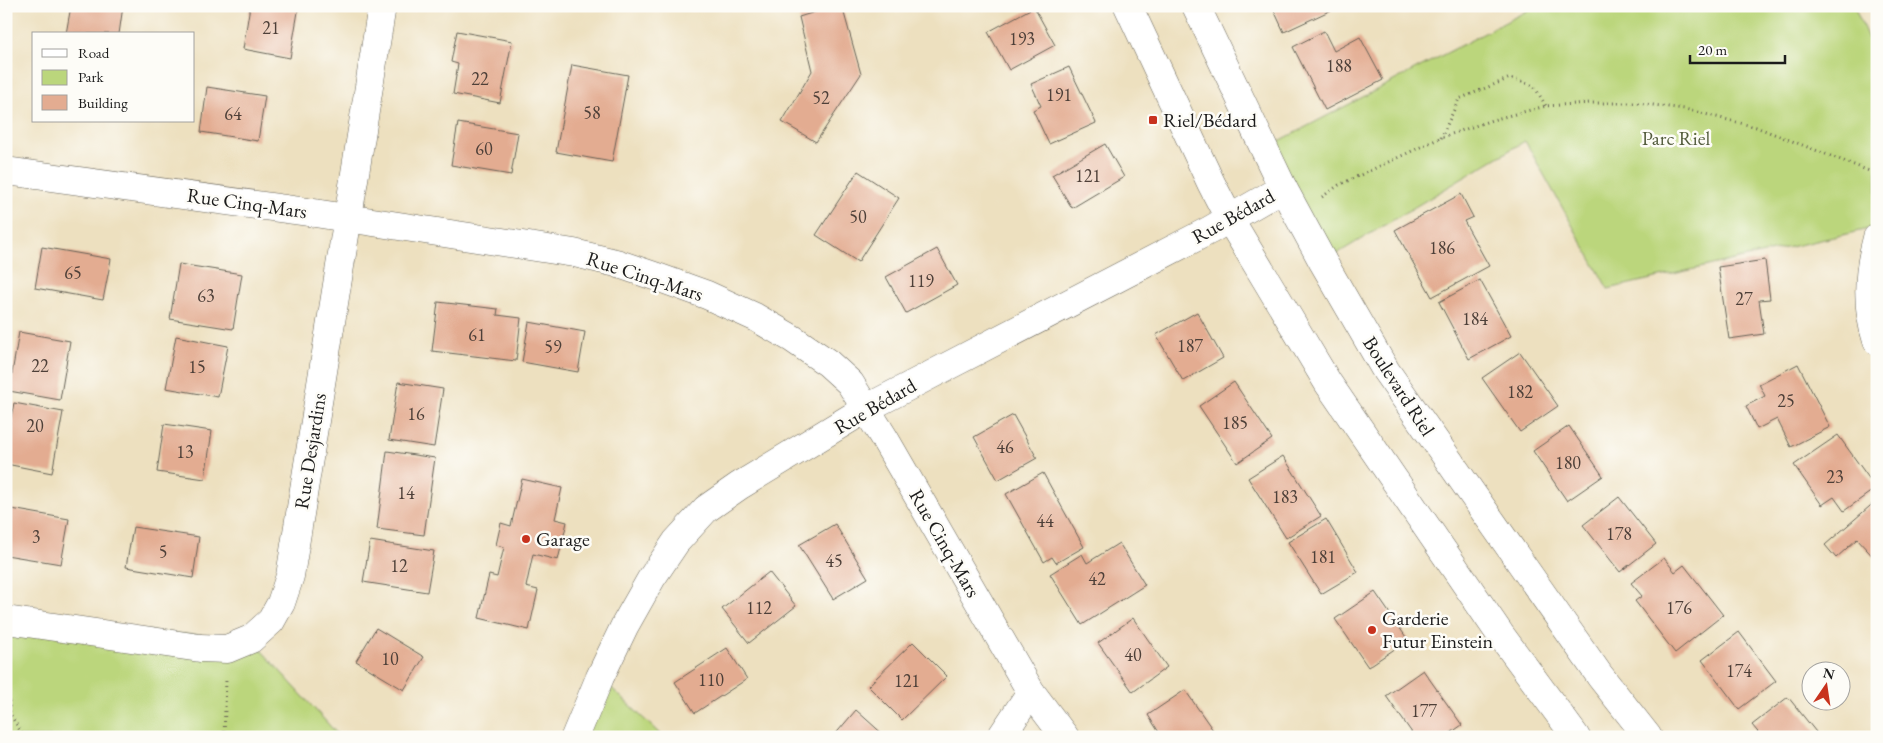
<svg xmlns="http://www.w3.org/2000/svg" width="1883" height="743" viewBox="0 0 1883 743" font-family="'EB Garamond',serif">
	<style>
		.green { fill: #bbd67c; stroke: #6c794c }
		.building { fill: #e3ac91 }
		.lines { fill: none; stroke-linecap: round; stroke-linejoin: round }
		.minor-casing { stroke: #656155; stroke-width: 29 }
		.tertiary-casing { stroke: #656155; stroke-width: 29 }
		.path { stroke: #656155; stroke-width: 3; stroke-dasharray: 1 4; stroke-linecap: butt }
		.minor { stroke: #fff; stroke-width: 28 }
		.tertiary { stroke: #fff; stroke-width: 28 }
		.poi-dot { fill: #c8321e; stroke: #fdfcf7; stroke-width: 2 }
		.labels { text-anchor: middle; stroke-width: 5; stroke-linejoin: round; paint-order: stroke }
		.number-label { font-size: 18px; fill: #4e4039 }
		.poi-label { font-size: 20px; fill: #1c1c1c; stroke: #fdfcf7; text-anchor: start }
		.park-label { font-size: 20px; fill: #545d3e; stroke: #fdfcf7 }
		.street-label { font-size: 20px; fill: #1c1c1c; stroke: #fdfcf7 }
	</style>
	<rect width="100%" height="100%" fill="#fdfcf7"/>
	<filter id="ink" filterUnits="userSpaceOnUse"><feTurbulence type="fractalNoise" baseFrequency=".02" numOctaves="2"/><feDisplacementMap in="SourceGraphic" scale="10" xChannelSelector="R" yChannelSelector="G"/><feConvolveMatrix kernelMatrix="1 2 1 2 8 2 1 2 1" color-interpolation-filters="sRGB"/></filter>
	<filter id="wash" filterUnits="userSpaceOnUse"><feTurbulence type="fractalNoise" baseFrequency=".0096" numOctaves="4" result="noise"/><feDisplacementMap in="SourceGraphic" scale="20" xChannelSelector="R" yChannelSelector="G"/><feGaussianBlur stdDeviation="1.12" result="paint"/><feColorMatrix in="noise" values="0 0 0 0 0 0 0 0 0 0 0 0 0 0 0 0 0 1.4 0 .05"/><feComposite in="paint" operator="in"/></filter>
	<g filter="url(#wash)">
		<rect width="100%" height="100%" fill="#ede0bf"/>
		<g class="green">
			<polygon points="1536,6 1854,6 1877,59 1877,227 1608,289 1525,141 1323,262 1264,149"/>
			<polygon points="6,621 251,639 340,737 6,737"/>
			<polygon points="600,677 663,737 575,737"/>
		</g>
		<g id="blocks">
			<g class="building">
				<polygon points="71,6 123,6 119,34 66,34"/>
				<polygon points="250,6 299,6 290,58 243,49"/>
				<polygon points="834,6 842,6 861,74 816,142 782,122 812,71 799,17"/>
				<polygon points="1272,6 1340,6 1284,32"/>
				<polygon points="1034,7 1055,45 1009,70 988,32"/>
				<polygon points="457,31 512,41 500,103 453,94 458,64 451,62"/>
				<polygon points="1324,31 1334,51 1360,37 1383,80 1325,110 1293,47"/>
				<polygon points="572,65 628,75 612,162 556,152"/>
				<polygon points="1069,67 1096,123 1049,144 1033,110 1041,106 1031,84"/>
				<polygon points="207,87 265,96 258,141 201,132"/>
				<polygon points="458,123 518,133 511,175 451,165"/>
				<polygon points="1105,144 1124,177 1072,208 1052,175"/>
				<polygon points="858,171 899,198 858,262 816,235"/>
				<polygon points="1461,194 1473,217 1464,221 1489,266 1432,297 1395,230"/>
				<polygon points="42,247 111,259 103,300 35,288"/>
				<polygon points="937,249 957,285 906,313 886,277"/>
				<polygon points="1765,260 1770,299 1759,300 1764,334 1729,339 1718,267"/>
				<polygon points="179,264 242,274 233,329 170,319"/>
				<polygon points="1480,280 1511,336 1469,359 1439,302"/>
				<polygon points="438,302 498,309 497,315 521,318 516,361 432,351"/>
				<polygon points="1197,312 1223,358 1183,381 1156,335"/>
				<polygon points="529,322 585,332 578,372 522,362"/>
				<polygon points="19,332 70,341 60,400 9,391"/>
				<polygon points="176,336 228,346 218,397 166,388"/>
				<polygon points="1520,352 1558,406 1520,432 1482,378"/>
				<polygon points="1798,364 1830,427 1791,447 1777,419 1757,429 1746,406 1765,396 1759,384"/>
				<polygon points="398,382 443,389 434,447 389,440"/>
				<polygon points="1234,382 1272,439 1237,463 1199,406"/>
				<polygon points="14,403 63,412 52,473 6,464 6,440"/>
				<polygon points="1013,415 1037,458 998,480 974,437"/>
				<polygon points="164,424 212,431 205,479 157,472"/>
				<polygon points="1569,426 1603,476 1567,501 1533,451"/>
				<polygon points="1838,435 1876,488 1844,511 1834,497 1822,505 1794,465"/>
				<polygon points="387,451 435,458 424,535 377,529"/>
				<polygon points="1283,456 1321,516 1286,538 1248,478"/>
				<polygon points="1043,473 1084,547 1056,563 1052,557 1044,562 1006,494"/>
				<polygon points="522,479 562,488 555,519 567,522 558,560 533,554 526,587 538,590 529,630 479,618 489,575 497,577 504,547 496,545 501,523 511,526"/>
				<polygon points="1619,497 1656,544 1620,572 1583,525"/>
				<polygon points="1877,500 1877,561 1857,539 1836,558 1825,545"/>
				<polygon points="6,508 69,519 61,564 6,555"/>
				<polygon points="1326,519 1358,572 1321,594 1288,542"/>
				<polygon points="835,524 868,578 833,599 799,545"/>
				<polygon points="133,527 199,537 193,578 126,567"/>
				<polygon points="370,541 434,551 427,592 363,582"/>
				<polygon points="1119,543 1145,585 1082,625 1050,574 1082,554 1087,563"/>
				<polygon points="1664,558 1675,572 1684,565 1723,615 1675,653 1635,601 1642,596 1631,583"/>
				<polygon points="769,572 796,606 749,643 722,609"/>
				<polygon points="1375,592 1408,640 1368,667 1335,619"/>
				<polygon points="1133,618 1167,667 1133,692 1098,643"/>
				<polygon points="376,628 424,657 404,690 356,661"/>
				<polygon points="1739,632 1776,681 1739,709 1702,660"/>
				<polygon points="913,642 947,676 902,720 868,686"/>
				<polygon points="727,648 747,679 695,713 675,682"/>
				<polygon points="1423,670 1462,725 1445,737 1415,737 1386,696"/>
				<polygon points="1185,690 1215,733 1209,737 1162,737 1148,715"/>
				<polygon points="1788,697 1820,737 1762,737 1752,725"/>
				<polygon points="856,710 886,737 833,737"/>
			</g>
		</g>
	</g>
	<g filter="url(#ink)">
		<use href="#blocks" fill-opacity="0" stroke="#656155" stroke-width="1"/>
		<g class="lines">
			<defs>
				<g id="minor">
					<polyline points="6,171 308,212 574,253 616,263 660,278 707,295 755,317 793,339 828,363 850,383 886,441 1031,692 1065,737"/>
					<path d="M1877,238C1868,271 1866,308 1877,341"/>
					<polyline points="6,620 200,648 227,649 251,639 271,621 281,603 290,576 382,6"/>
					<polyline points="575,737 600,677 625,625 651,579 676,542 706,509 739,486 867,408 1210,230 1283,188"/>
					<polyline points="1001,737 1031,692"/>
				</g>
				<g id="tertiary">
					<polyline points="1128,6 1211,183 1229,218 1328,383 1500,634 1576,737"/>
					<polyline points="1196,6 1283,188 1323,262 1386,371 1600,676 1648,737"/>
				</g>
			</defs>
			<use href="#minor" class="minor-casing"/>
			<use href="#tertiary" class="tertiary-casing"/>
			<g class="path">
				<polyline points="1441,138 1459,99 1510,78 1534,86 1546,106"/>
				<polyline points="1322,197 1339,185 1440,138 1492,120 1546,106 1590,103 1637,103 1685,109 1756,127 1877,174"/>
				<polyline points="10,651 8,688 10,714 24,737"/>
				<polyline points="224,737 226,680"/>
			</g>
			<use href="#minor" class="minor"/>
			<use href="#tertiary" class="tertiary"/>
		</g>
	</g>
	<g class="poi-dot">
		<rect x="1148" y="115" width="10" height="10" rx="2.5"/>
		<circle cx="526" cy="539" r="5"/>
		<circle cx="1372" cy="630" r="5"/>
	</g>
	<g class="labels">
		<g class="number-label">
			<text x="271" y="34">21</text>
			<text x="1022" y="45">193</text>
			<text x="1339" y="72">188</text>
			<text x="480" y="85">22</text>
			<text x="1059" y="101">191</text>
			<text x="821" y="104">52</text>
			<text x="592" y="119">58</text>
			<text x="233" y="120">64</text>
			<text x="484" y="155">60</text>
			<text x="1088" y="182">121</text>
			<text x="858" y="223">50</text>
			<text x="1442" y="254">186</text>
			<text x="73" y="279">65</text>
			<text x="921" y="287">119</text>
			<text x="206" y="302">63</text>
			<text x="1744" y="305">27</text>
			<text x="1475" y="325">184</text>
			<text x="477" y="341">61</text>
			<text x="1190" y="352">187</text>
			<text x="553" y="353">59</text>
			<text x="40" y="372">22</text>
			<text x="197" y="373">15</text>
			<text x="1520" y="398">182</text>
			<text x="1786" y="407">25</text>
			<text x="416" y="420">16</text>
			<text x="1235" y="429">185</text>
			<text x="35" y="432">20</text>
			<text x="1005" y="453">46</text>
			<text x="185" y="458">13</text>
			<text x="1568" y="469">180</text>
			<text x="1835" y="483">23</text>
			<text x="406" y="499">14</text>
			<text x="1285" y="503">183</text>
			<text x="1045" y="527">44</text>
			<text x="1619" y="540">178</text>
			<text x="36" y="543">3</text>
			<text x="163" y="558">5</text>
			<text x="1323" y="563">181</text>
			<text x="834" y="567">45</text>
			<text x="399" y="572">12</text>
			<text x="1097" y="585">42</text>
			<text x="759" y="614">112</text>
			<text x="1679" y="614">176</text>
			<text x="1133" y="661">40</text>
			<text x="390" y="665">10</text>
			<text x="1739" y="677">174</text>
			<text x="711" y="686">110</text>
			<text x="907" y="687">121</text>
			<text x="1424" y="717">177</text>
		</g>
		<g class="poi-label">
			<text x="1163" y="127">Riel/Bédard</text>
			<text x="536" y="546">Garage</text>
			<text x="1382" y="625">Garderie<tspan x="1382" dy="23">Futur Einstein</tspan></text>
		</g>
		<g class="park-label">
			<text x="1676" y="145">Parc Riel</text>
		</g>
		<g class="street-label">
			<text transform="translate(247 203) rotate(8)" y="7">Rue Cinq-Mars</text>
			<text transform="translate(1233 216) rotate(-29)" y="7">Rue Bédard</text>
			<text transform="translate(645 276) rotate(18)" y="7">Rue Cinq-Mars</text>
			<text transform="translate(1399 386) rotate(57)" y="7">Boulevard Riel</text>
			<text transform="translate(875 406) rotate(-30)" y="7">Rue Bédard</text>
			<text transform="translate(310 451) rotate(-81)" y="7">Rue Desjardins</text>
			<text transform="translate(945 543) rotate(60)" y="7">Rue Cinq-Mars</text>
		</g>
	</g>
	<rect width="1883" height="743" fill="none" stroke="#fdfcf7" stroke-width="25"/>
	<rect x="32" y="32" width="162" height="90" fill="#fdfcf7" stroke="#a3a29f"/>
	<rect x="42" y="49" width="25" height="8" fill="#ffffff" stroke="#a3a29f"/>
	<text x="78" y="58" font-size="15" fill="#1c1c1c">Road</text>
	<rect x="42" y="70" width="25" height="15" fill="#bbd67c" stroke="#a3a29f"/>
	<text x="78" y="82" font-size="15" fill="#1c1c1c">Park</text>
	<rect x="42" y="95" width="25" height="15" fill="#e3ac91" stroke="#a3a29f"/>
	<text x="78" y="108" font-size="15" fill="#1c1c1c">Building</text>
	<g transform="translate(1826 686) rotate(13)"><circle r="24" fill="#fdfcf7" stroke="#a3a29f"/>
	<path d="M0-4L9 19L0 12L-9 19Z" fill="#c8321e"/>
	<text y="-8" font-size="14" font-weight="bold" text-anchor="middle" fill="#1c1c1c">N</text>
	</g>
	<path d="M1690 55v8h95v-8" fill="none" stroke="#1c1c1c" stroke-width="2.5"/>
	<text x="1698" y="55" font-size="15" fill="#1c1c1c" stroke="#fdfcf7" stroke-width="4" paint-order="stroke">20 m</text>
</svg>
